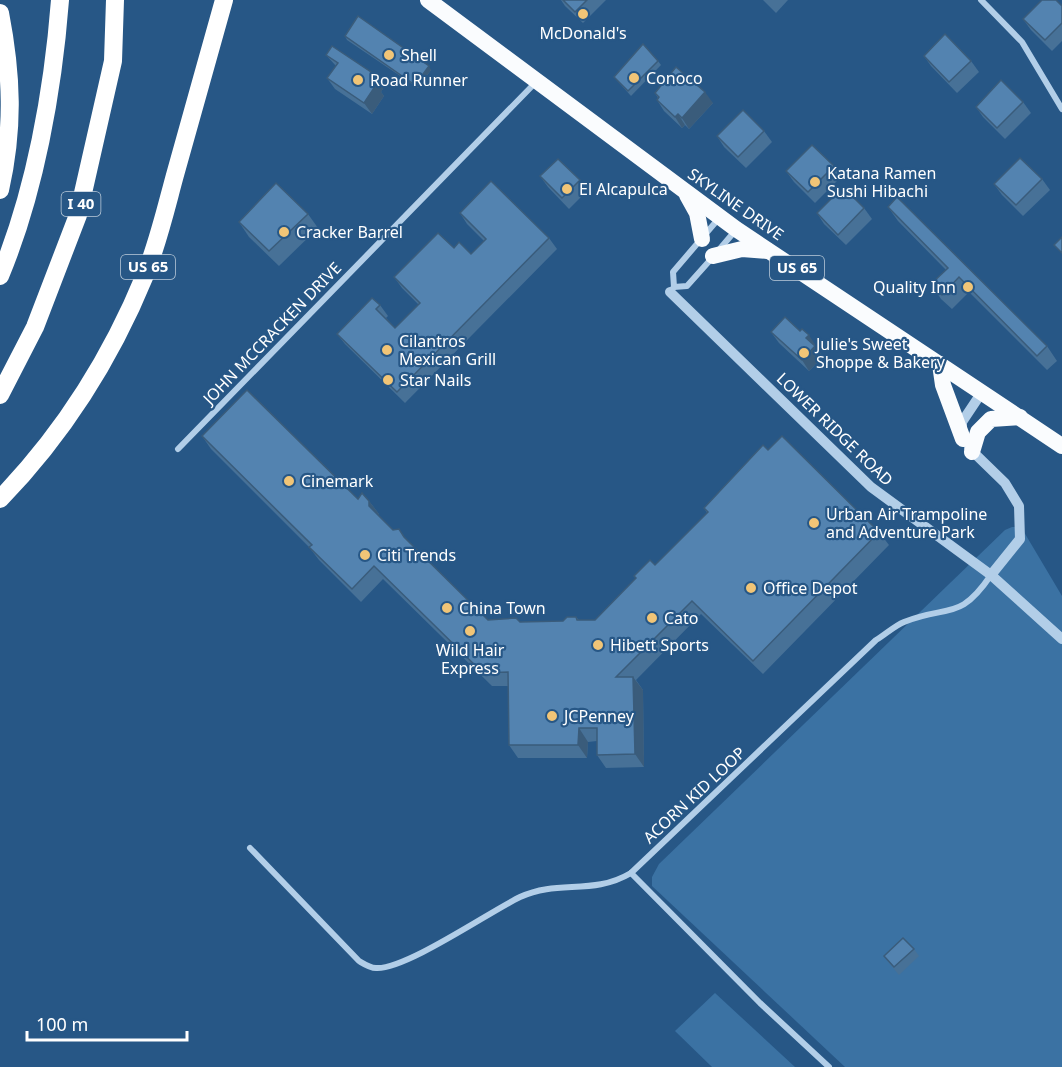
<svg xmlns="http://www.w3.org/2000/svg" width="1062" height="1067" viewBox="0 0 1062 1067" font-family="'Noto Sans',sans-serif">
	<style>
		.green { fill: #3b72a3 }
		.lines { fill: none; stroke-linecap: round; stroke-linejoin: round }
		.minor { stroke: #b2cee8; stroke-width: 6 }
		.tertiary { stroke: #b2cee8; stroke-width: 10 }
		.trunk { stroke: #fafcfe; stroke-width: 16 }
		.motorway { stroke: #fff; stroke-width: 18 }
		.wall { fill: #477197 }
		.shaded-wall { fill: #3a5c7b }
		.building { fill: #5383b0; stroke: #3a5c7b; stroke-width: 1.5 }
		.poi-dot { fill: #f1c577; stroke: #275786; stroke-width: 2 }
		.labels { text-anchor: middle; stroke-width: 4.5; stroke-linejoin: round; paint-order: stroke }
		.shield { fill: #275786; stroke: #becddb; stroke-width: 1.5 }
		.shield-label { font-size: 15px; font-weight: bold; fill: #fff }
		.poi-label { font-size: 16px; fill: #fff; stroke: #275786; text-anchor: start }
		.street-label { font-size: 16px; fill: #fff; stroke: #275786 }
	</style>
	<rect width="100%" height="100%" fill="#275786"/>
	<g class="green">
		<polygon points="1012,527 1021,527 1062,596 1062,1067 845,1067 652,886 652,877 659,864 1005,530"/>
		<polygon points="715,993 795,1067 712,1067 675,1031"/>
	</g>
	<g class="lines">
		<g class="minor">
			<polyline points="981,0 1022,42 1062,109"/>
			<polyline points="718,251 735,231"/>
			<polyline points="674,287 687,286 712,258"/>
			<polyline points="670,292 674,287 673,272 720,217"/>
			<polyline points="178,449 536,82"/>
			<path d="M250,848L359,961C364,964 370,968 376,968C405,970 489,912 520,897C559,879 592,896 631,873L876,640C885,635 894,626 904,622C949,604 959,622 991,575"/>
			<polyline points="631,873 760,1003 829,1067"/>
		</g>
		<g class="tertiary">
			<polyline points="670,292 871,487 991,575"/>
			<polyline points="962,431 962,422 982,392"/>
			<polyline points="969,448 1005,483 1019,506 1020,539 991,575 1062,639"/>
		</g>
		<g class="trunk">
			<polyline points="428,0 736,229 1062,446"/>
			<polyline points="687,195 697,213 702,239"/>
			<polyline points="713,256 742,249 768,251"/>
			<polyline points="940,364 943,385 963,439"/>
			<polyline points="972,452 978,432 991,419 1020,417"/>
		</g>
		<g class="motorway">
			<path d="M0,13C12,75 14,128 0,190"/>
			<path d="M0,276C35,192 53,91 60,0"/>
			<polyline points="0,395 35,327 78,215 113,61 115,0"/>
			<path d="M0,499C62,435 111,358 145,275C158,243 166,208 175,175C191,117 208,58 224,0"/>
		</g>
	</g>
	<g class="wall">
		<polygon points="561,0 606,0 583,23 565,6"/>
		<polygon points="763,0 788,0 776,13"/>
		<polygon points="1062,6 1062,41 1052,51 1031,30 1023,19"/>
		<polygon points="345,36 431,70 418,88 347,40"/>
		<polygon points="326,55 377,76 384,87 381,92 384,96 372,114 335,89 327,78 336,66"/>
		<polygon points="924,56 971,61 979,72 957,93 931,66"/>
		<polygon points="658,61 661,65 631,96 614,77"/>
		<polygon points="655,93 713,103 689,129 685,125 682,128 664,111 657,100 658,98"/>
		<polygon points="1023,102 1031,113 1005,139 983,117 976,107"/>
		<polygon points="764,131 772,142 746,168 724,147 717,136"/>
		<polygon points="834,166 841,177 815,203 794,182 786,171"/>
		<polygon points="540,176 580,180 587,191 569,209 548,187"/>
		<polygon points="1042,179 1050,190 1023,216 1002,195 994,184"/>
		<polygon points="888,207 1047,346 1057,361 1047,370 969,292 952,309 941,299 931,284 946,270 898,221"/>
		<polygon points="864,208 872,219 846,245 824,224 817,213"/>
		<polygon points="460,213 549,238 557,249 405,403 345,344 337,334 380,305 388,316 386,318 395,328 419,305 402,288 394,277 454,248 471,254 484,241 467,224"/>
		<polygon points="308,214 318,228 279,266 249,237 239,222"/>
		<polygon points="771,332 816,346 823,357 809,371 779,343"/>
		<polygon points="202,436 358,499 369,501 379,514 378,516 393,530 406,540 488,620 520,622 563,621 576,617 579,620 595,620 636,579 634,576 655,565 707,513 704,508 768,450 879,532 889,545 763,674 701,614 636,680 643,690 644,767 606,768 597,755 597,741 588,742 587,758 518,758 509,745 508,686 492,686 383,579 361,602 319,560 309,547 211,449"/>
		<polygon points="914,949 919,956 899,975 889,963 884,956"/>
	</g>
	<g class="shaded-wall">
		<polygon points="429,66 431,70 418,88 415,85"/>
		<polygon points="377,76 384,87 381,92 384,96 372,114 364,103 372,82"/>
		<polygon points="705,92 713,103 689,129 682,118"/>
		<polygon points="678,114 685,125 682,128 675,117"/>
		<polygon points="809,335 823,357 809,371 802,360 806,338"/>
		<polygon points="369,501 379,514 378,519 369,506"/>
		<polygon points="633,677 643,690 644,767 635,754"/>
		<polygon points="579,728 588,742 587,758 578,745"/>
	</g>
	<g class="building">
		<polygon points="563,0 587,0 575,12"/>
		<polygon points="1042,0 1056,0 1062,6 1062,23 1045,40 1023,19"/>
		<polygon points="358,16 429,66 415,85 345,36"/>
		<polygon points="945,34 971,61 949,82 924,56"/>
		<polygon points="643,44 658,61 628,91 614,77"/>
		<polygon points="332,46 377,76 372,82 376,85 364,103 327,78 338,63 326,55"/>
		<polygon points="676,67 705,92 682,118 678,114 675,117 657,100 659,97 655,93"/>
		<polygon points="1001,80 1023,102 997,128 976,107"/>
		<polygon points="743,110 764,131 738,157 717,136"/>
		<polygon points="812,145 834,166 808,192 786,171"/>
		<polygon points="1020,158 1042,179 1016,205 994,184"/>
		<polygon points="558,159 580,180 562,198 540,176"/>
		<polygon points="491,181 549,238 397,392 337,334 372,298 380,305 376,309 395,328 420,303 394,277 438,233 454,248 459,242 471,254 486,239 460,213"/>
		<polygon points="276,183 308,214 269,251 239,222"/>
		<polygon points="843,187 864,208 838,235 817,213"/>
		<polygon points="897,197 1047,346 1037,356 959,277 942,295 931,284 948,268 888,207"/>
		<polygon points="1062,237 1062,253 1054,245"/>
		<polygon points="785,317 800,331 802,329 809,335 806,338 815,346 802,360 771,332"/>
		<polygon points="247,390 358,499 362,493 369,501 369,506 393,530 399,529 404,537 488,620 516,618 520,622 563,621 567,617 576,617 577,620 595,620 636,578 634,576 650,560 655,565 708,512 704,508 763,445 768,450 782,436 879,532 753,661 692,601 616,677 633,677 635,754 597,755 597,728 579,728 578,745 509,745 508,672 483,673 374,566 352,589 309,547 312,545 202,436"/>
		<polygon points="903,938 914,949 894,967 884,956"/>
	</g>
	<g class="poi-dot">
		<circle cx="583" cy="14" r="6"/>
		<circle cx="389" cy="55" r="6"/>
		<circle cx="634" cy="78" r="6"/>
		<circle cx="358" cy="80" r="6"/>
		<circle cx="815" cy="182" r="6"/>
		<circle cx="567" cy="189" r="6"/>
		<circle cx="284" cy="232" r="6"/>
		<circle cx="968" cy="287" r="6"/>
		<circle cx="387" cy="350" r="6"/>
		<circle cx="804" cy="353" r="6"/>
		<circle cx="388" cy="380" r="6"/>
		<circle cx="289" cy="481" r="6"/>
		<circle cx="814" cy="523" r="6"/>
		<circle cx="365" cy="555" r="6"/>
		<circle cx="751" cy="588" r="6"/>
		<circle cx="447" cy="608" r="6"/>
		<circle cx="652" cy="618" r="6"/>
		<circle cx="470" cy="631" r="6"/>
		<circle cx="598" cy="645" r="6"/>
		<circle cx="552" cy="716" r="6"/>
	</g>
	<g class="labels">
		<g class="shield">
			<rect x="61.5" y="192" width="39" height="24" rx="4.5"/>
			<rect x="121" y="255" width="54" height="24" rx="4.5"/>
			<rect x="770" y="256" width="54" height="24" rx="4.5"/>
		</g>
		<g class="shield-label">
			<text x="81" y="209">I 40</text>
			<text x="148" y="272">US 65</text>
			<text x="797" y="273">US 65</text>
		</g>
		<g class="poi-label">
			<text x="583" y="39" text-anchor="middle">McDonald's</text>
			<text x="401" y="61">Shell</text>
			<text x="646" y="84">Conoco</text>
			<text x="370" y="86">Road Runner</text>
			<text x="827" y="179">Katana Ramen<tspan x="827" dy="18">Sushi Hibachi</tspan></text>
			<text x="579" y="195">El Alcapulca</text>
			<text x="296" y="238">Cracker Barrel</text>
			<text x="956" y="293" text-anchor="end">Quality Inn</text>
			<text x="399" y="347">Cilantros<tspan x="399" dy="18">Mexican Grill</tspan></text>
			<text x="816" y="350">Julie's Sweet<tspan x="816" dy="18">Shoppe &amp; Bakery</tspan></text>
			<text x="400" y="386">Star Nails</text>
			<text x="301" y="487">Cinemark</text>
			<text x="826" y="520">Urban Air Trampoline<tspan x="826" dy="18">and Adventure Park</tspan></text>
			<text x="377" y="561">Citi Trends</text>
			<text x="763" y="594">Office Depot</text>
			<text x="459" y="614">China Town</text>
			<text x="664" y="624">Cato</text>
			<text x="610" y="651">Hibett Sports</text>
			<text x="470" y="656" text-anchor="middle">Wild Hair<tspan x="470" dy="18">Express</tspan></text>
			<text x="564" y="722">JCPenney</text>
		</g>
		<g class="street-label">
			<text transform="translate(736 204) rotate(35)" y="6">SKYLINE DRIVE</text>
			<text transform="translate(272 333) rotate(-46)" y="6">JOHN MCCRACKEN DRIVE</text>
			<text transform="translate(835 429) rotate(44)" y="6">LOWER RIDGE ROAD</text>
			<text transform="translate(694 795) rotate(-43)" y="6">ACORN KID LOOP</text>
		</g>
	</g>
	<path d="M27 1031v9h160v-9" fill="none" stroke="#ffffff" stroke-width="3"/>
	<text x="36" y="1031" font-size="18" fill="#ffffff" stroke="#275786" stroke-width="4.5" paint-order="stroke">100 m</text>
</svg>
